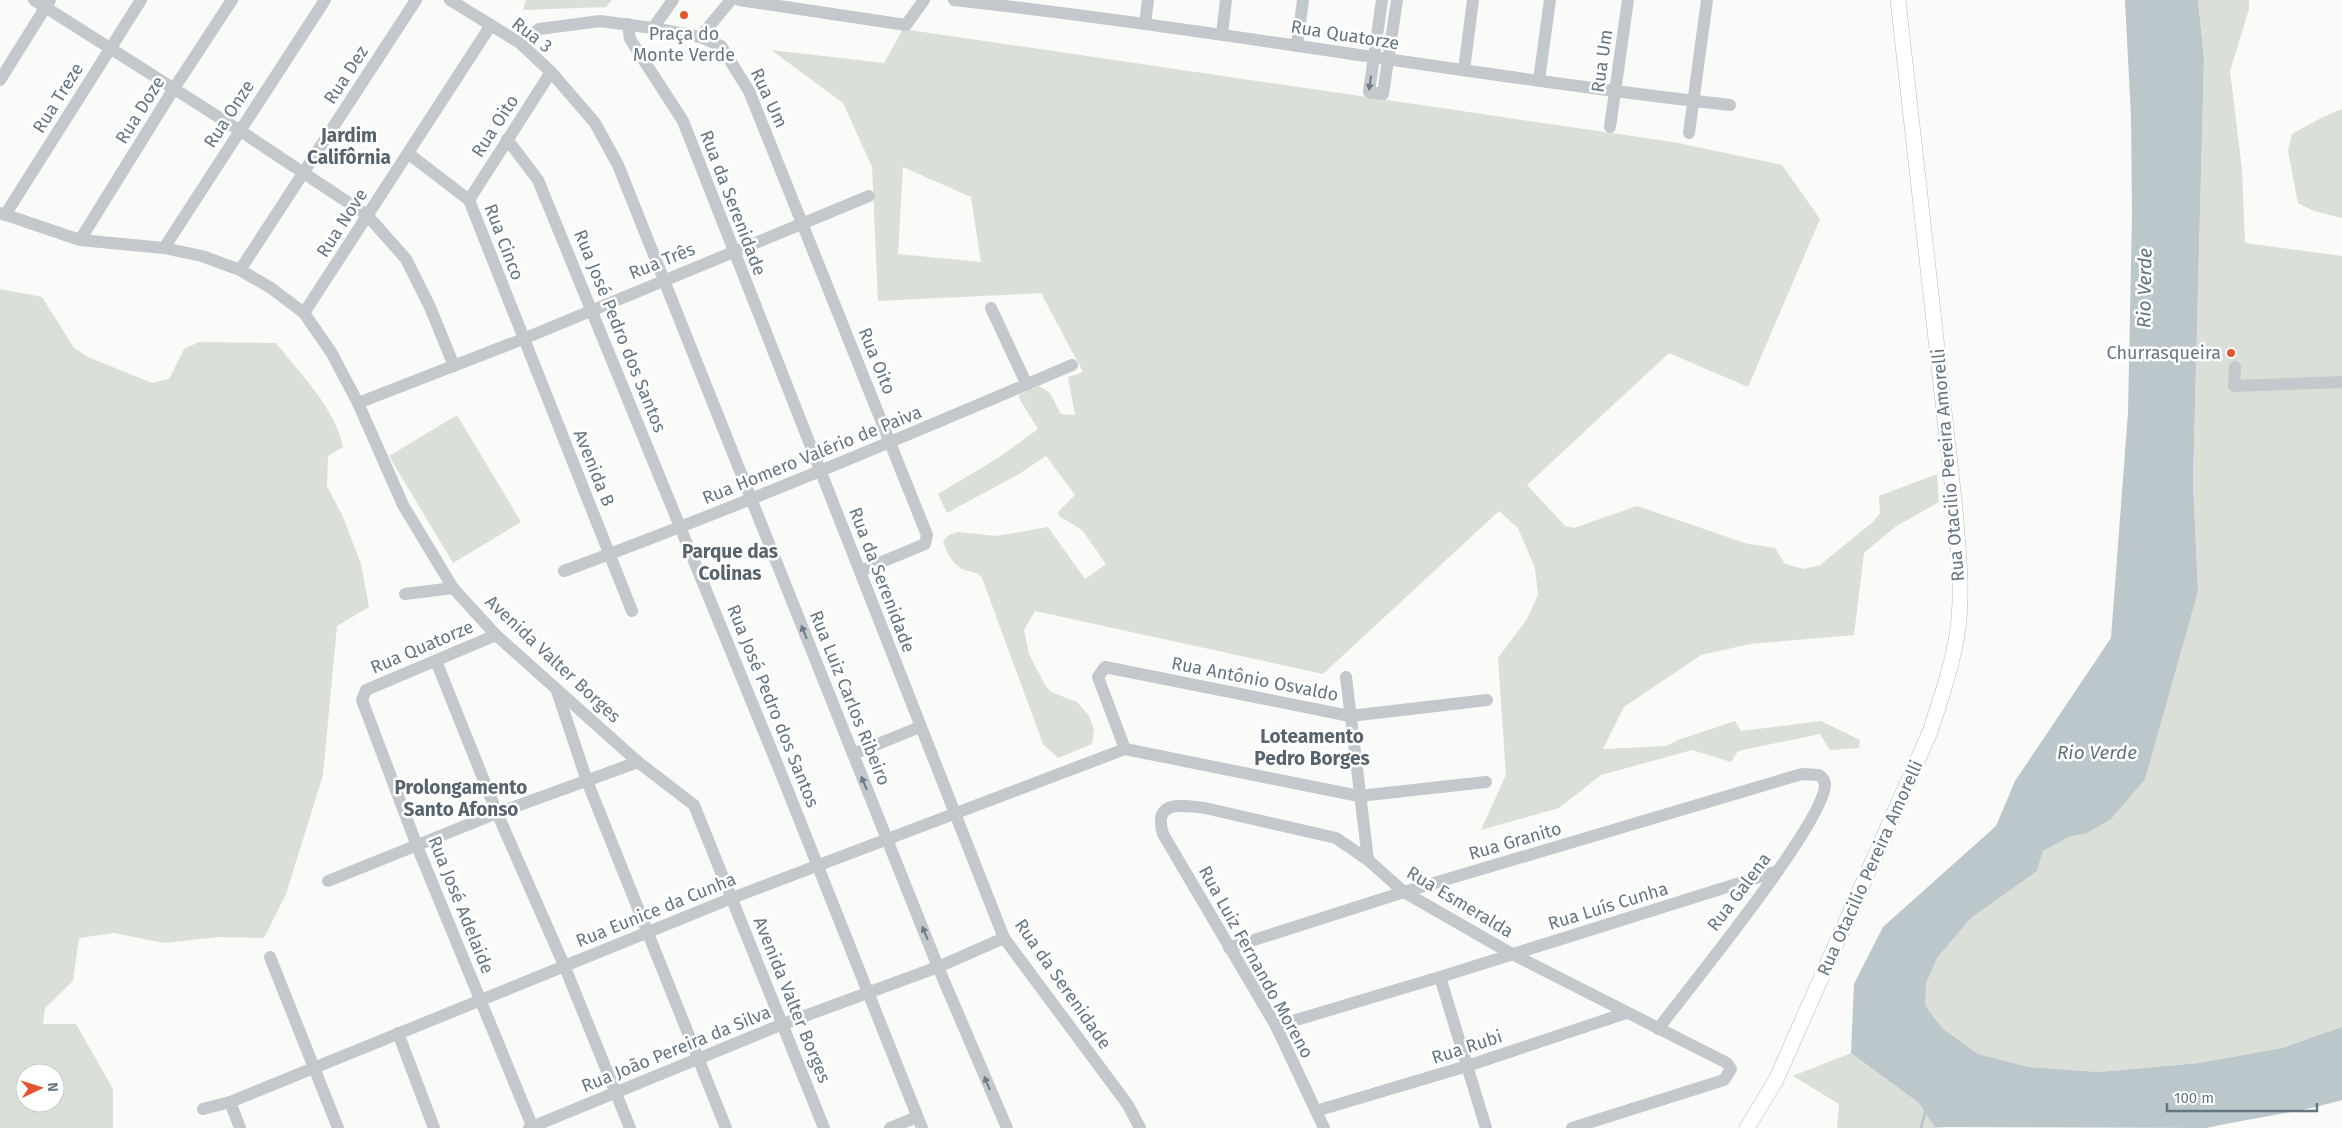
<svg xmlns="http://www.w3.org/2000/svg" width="2342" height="1128" viewBox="0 0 2342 1128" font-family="'Fira Sans',sans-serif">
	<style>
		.green { fill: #dadfd7; fill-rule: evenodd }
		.water { fill: #bbc7cb }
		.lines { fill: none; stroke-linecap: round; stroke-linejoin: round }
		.stream { stroke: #bbc7cb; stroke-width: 3 }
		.major-casing { stroke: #b5babe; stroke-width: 16 }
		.minor { stroke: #c3c8cc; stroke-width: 12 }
		.major { stroke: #fff; stroke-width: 15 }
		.oneway { fill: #6a7a87 }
		.poi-dot { fill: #e4572e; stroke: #fff; stroke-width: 2 }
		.labels { text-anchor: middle; stroke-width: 5; stroke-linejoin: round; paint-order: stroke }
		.poi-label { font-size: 18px; fill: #657683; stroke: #fff }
		.street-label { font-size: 18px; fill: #657683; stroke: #fff }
		.neighbourhood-label { font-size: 19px; font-weight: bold; fill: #57646e; stroke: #fff }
		.water-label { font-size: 19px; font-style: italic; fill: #60757c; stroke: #fff }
	</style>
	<rect width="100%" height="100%" fill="#fafaf8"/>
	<g class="green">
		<polygon points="526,0 612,0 606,7 523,10"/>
		<polygon points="2198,0 2249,0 2249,9 2230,71 2242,170 2245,243 2342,256 2342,1027 2282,1048 2199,1063 2099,1072 2029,1067 1978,1054 1942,1028 1925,1005 1925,983 1937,958 1971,918 2037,871 2043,851 2069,837 2087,833 2198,591 2193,483 2204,58"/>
		<path d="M903,29L1673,142L1782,165L1820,219L1748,387L1669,353L1527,485L1565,526L1574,528L1637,506L1748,544L1775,548L1785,564L1803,569L1820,565L1874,521L1880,513L1879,496L1937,474L1939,502L1895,527L1864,553L1854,635L1750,644L1701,655L1624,707L1603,749L1666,746L1678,740L1735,721L1741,731L1821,721L1860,740L1859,748L1830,750L1820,734L1738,751L1731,762L1692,750L1601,775L1559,808L1481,830L1506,775L1498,658L1527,619L1538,595L1535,568L1518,528L1499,511L1323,674L1035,611L1024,630L1029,654L1045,685L1051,692L1077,702L1089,716L1094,729L1092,744L1058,758L1043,744L982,578C977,571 971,572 964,570C952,565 948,553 943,542L949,535L958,532L997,536L1048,527L1085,579L1106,564L1082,530L1059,516L1058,512L1075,495L1046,456L1019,474L947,513L938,494L998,458L1038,429L1020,400L1019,395L1039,386L1050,393L1061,414L1075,415L1068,377L1083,372L1041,293L878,301L872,167L843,103L771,50L884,63ZM903,167L971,197L981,262L898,254Z"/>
		<polygon points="2342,109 2342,218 2314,211 2298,203 2288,151 2292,134 2323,117"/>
		<path d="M0,289L42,297L74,348L88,357L152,383L169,379L184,349L199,342L276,343C300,374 335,407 343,447L328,456L327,486L343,517L361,564L369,607L337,626L323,775L286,894L264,938L218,937L164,943L114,933L79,938L73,981L45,1008L43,1024H76L113,1089V1128H0ZM25,1073H55V1103H25Z"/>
		<polygon points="457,415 521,522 453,563 389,456"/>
		<polygon points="1851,1053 1919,1103 1935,1126 1945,1128 1837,1128 1839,1104 1793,1076"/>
	</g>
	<path class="water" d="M2125,0H2198L2204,58L2193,483L2198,591L2145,779L2111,819L2087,833L2069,837L2043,851L2037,871L1971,918L1937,958L1926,983L1925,1005L1942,1028L1978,1054L2029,1067L2099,1072L2199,1063L2282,1048L2342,1027V1100C2297,1113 2251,1118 2206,1128L1935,1127L1919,1103L1851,1053L1854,984L1883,927L1996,826L2015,781L2111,638L2128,412L2132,216L2131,117Z"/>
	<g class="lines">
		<polyline class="stream" points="1921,1128 1926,1109"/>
		<defs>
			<path id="major" d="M1747,1128L1776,1080L1930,732C1941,698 1953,664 1958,628C1963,589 1958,548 1955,509L1898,0"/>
		</defs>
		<use href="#major" class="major-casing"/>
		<g class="minor">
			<polyline points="34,0 239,130 367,215 406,259 430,307 454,366"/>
			<polyline points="450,0 520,43 551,72 595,123 618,165 938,967 1007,1128"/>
			<polyline points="739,0 906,25 924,0"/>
			<path d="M954,0C1214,29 1471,76 1730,105"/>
			<polyline points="1382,0 1369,92 1383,94 1397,0"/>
			<polyline points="628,24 630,39 683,121 1004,938 1128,1105 1140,1128"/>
			<polyline points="1145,24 1148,0"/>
			<polyline points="653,28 673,0"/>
			<polyline points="1222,34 1226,0"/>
			<polyline points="700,37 731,0"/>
			<polyline points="520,43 539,29 600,21 653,28 700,37 721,46 749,91 927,535 925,544 860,571"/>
			<polyline points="1297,46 1303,0"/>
			<polyline points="1464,70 1473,0"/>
			<polyline points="0,80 50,0"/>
			<polyline points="1539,80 1550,0"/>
			<polyline points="1610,127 1628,0"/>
			<polyline points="1689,133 1707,0"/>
			<polyline points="507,139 538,180 778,766 922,1128"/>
			<polyline points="409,154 469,200 632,611"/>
			<polyline points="469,200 551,72"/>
			<polyline points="0,213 80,240 164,248 202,256 240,270 271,288 304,313 331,352 358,403 403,505 453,588 496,635 638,762 694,805 824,1128"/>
			<polyline points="5,215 141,0"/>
			<polyline points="80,240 173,90 232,0"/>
			<polyline points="164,248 325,0"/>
			<polyline points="240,270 416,0"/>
			<polyline points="991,308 1027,385"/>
			<polyline points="304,313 491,25"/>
			<polyline points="2235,367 2234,386 2342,382"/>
			<polyline points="358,403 523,339 869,196"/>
			<path d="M564,571C735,508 904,437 1072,365"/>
			<polyline points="405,594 453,588"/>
			<polyline points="496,635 366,690 362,700 417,846 533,1128"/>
			<polyline points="436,661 497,813 564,965 630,1128"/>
			<polyline points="1346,677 1368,860"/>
			<polyline points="557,691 587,781 726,1128"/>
			<polyline points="1125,749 1098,677 1105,667 1350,716 1487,700"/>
			<polyline points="1125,749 1359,796 1486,782"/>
			<polyline points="853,754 920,727"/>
			<polyline points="328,881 497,813 638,762"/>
			<path d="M1229,948L1404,892L1802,774L1819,775C1822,777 1824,779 1825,784C1826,821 1687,990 1658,1029"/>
			<polyline points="270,957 338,1128"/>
			<polyline points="1440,977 1486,1128"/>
			<polyline points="1276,1026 1440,977 1778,871"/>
			<polyline points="398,1033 434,1128"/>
			<polyline points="230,1102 240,1128"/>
			<polyline points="203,1109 230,1102 732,898 1125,749"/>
			<polyline points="1316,1111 1467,1066 1626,1013"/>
			<polyline points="529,1128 783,1024 938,967 1004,938"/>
			<polyline points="890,1128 917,1117"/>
			<path d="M1324,1128L1276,1026L1163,834C1153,800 1181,805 1205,808L1336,838L1368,860L1404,892L1512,954L1727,1063L1731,1069L1724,1080L1572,1128"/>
		</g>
		<use href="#major" class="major"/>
	</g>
	<defs><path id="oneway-solid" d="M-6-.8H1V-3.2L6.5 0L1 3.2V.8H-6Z" transform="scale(1.25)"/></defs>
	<g class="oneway">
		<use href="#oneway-solid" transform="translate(1370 83) rotate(98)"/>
		<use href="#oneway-solid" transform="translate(804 632) rotate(-112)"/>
		<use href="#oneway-solid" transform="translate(864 783) rotate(-112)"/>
		<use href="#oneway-solid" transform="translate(925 933) rotate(-112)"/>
		<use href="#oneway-solid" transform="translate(987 1083) rotate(-113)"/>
	</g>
	<g class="poi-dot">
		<circle cx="684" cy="15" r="5"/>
		<circle cx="2231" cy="353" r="5"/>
	</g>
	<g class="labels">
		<g class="poi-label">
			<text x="684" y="40">Praça do<tspan x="684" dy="21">Monte Verde</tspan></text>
			<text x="2221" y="359" text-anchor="end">Churrasqueira</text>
		</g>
		<g class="street-label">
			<text transform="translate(532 35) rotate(38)" y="6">Rua 3</text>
			<text transform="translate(1345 35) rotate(9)" y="6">Rua Quatorze</text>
			<text transform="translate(1602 61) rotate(-82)" y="6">Rua Um</text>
			<text transform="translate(346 75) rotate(-57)" y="6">Rua Dez</text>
			<text transform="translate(58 98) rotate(-58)" y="6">Rua Treze</text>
			<text transform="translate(769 98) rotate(65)" y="6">Rua Um</text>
			<text transform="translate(140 110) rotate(-58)" y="6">Rua Doze</text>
			<text transform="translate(229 114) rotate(-57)" y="6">Rua Onze</text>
			<text transform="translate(495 126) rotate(-57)" y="6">Rua Oito</text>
			<text transform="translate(733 203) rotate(69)" y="6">Rua da Serenidade</text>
			<text transform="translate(342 223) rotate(-57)" y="6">Rua Nove</text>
			<text transform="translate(504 242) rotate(69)" y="6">Rua Cinco</text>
			<text transform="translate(662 261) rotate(-22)" y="6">Rua Três</text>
			<text transform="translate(620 331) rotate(68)" y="6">Rua José Pedro dos Santos</text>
			<text transform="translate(877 361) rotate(68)" y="6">Rua Oito</text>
			<text transform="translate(812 455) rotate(-22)" y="6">Rua Homero Valério de Paiva</text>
			<text transform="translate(1948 465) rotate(-95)" y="6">Rua Otacilio Pereira Amorelli</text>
			<text transform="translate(594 468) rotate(68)" y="6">Avenida B</text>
			<text transform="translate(882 580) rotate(69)" y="6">Rua da Serenidade</text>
			<text transform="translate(422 647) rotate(-23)" y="6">Rua Quatorze</text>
			<text transform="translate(553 659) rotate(43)" y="6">Avenida Valter Borges</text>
			<text transform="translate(1255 679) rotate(11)" y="6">Rua Antônio Osvaldo</text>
			<text transform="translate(850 698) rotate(68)" y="6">Rua Luiz Carlos Ribeiro</text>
			<text transform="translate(773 706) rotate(68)" y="6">Rua José Pedro dos Santos</text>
			<text transform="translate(1515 841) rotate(-16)" y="6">Rua Granito</text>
			<text transform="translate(1870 868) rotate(-66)" y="6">Rua Otacilio Pereira Amorelli</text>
			<text transform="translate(1739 892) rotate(-53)" y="6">Rua Galena</text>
			<text transform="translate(1460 902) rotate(31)" y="6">Rua Esmeralda</text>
			<text transform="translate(461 905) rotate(68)" y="6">Rua José Adelaide</text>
			<text transform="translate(1608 906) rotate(-17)" y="6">Rua Luís Cunha</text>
			<text transform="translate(656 910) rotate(-22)" y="6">Rua Eunice da Cunha</text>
			<text transform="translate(1256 962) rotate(61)" y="6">Rua Luiz Fernando Moreno</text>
			<text transform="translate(1063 984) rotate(55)" y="6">Rua da Serenidade</text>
			<text transform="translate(792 1000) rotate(68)" y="6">Avenida Valter Borges</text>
			<text transform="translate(1467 1047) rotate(-18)" y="6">Rua Rubi</text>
			<text transform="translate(676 1049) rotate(-22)" y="6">Rua João Pereira da Silva</text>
		</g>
		<g class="neighbourhood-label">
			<text x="349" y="142">Jardim<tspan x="349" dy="22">Califôrnia</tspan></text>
			<text x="730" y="558">Parque das<tspan x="730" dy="22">Colinas</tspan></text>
			<text x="1312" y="743">Loteamento<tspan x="1312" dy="22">Pedro Borges</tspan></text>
			<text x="461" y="794">Prolongamento<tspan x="461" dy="22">Santo Afonso</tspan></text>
		</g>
		<g class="water-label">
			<text transform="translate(2144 288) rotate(-89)" y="7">Rio Verde</text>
			<text x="2097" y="759">Rio Verde</text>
		</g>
	</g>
	<g transform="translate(40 1088) rotate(86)"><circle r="24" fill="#ffffff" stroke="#c1c8cd"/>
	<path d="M0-4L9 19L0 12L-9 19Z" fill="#e4572e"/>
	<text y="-8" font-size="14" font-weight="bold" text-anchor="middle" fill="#657683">N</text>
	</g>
	<path d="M2167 1103v8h150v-8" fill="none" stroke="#657683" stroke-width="2.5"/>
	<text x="2174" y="1103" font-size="15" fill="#657683" stroke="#ffffff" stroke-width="4" paint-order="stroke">100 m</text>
</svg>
